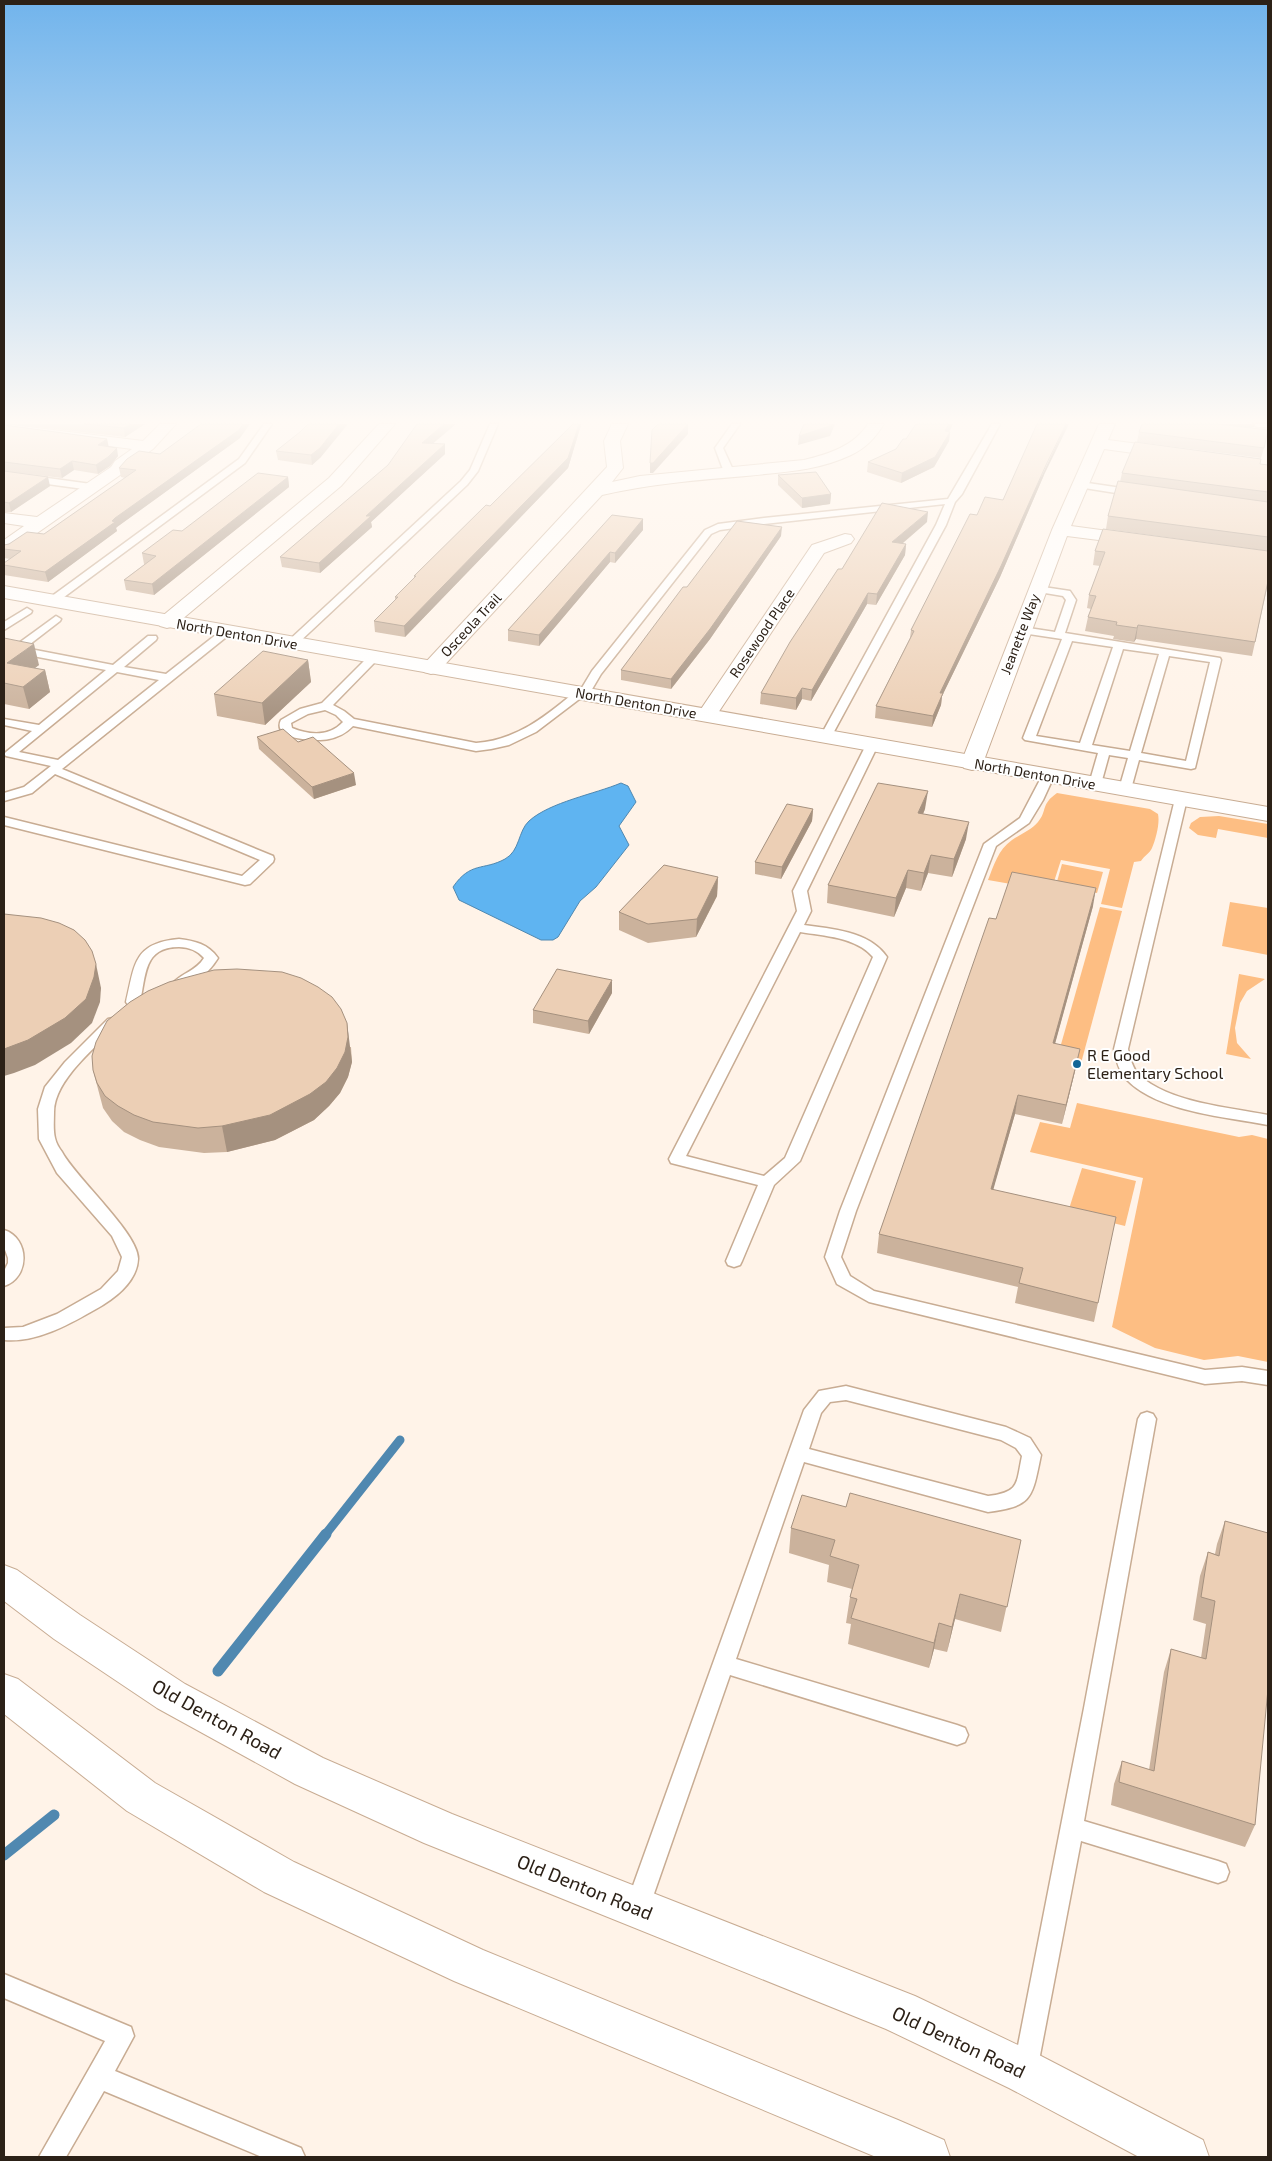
<svg xmlns="http://www.w3.org/2000/svg" width="1272" height="2161" viewBox="0 0 1272 2161" font-family="'Exo 2',sans-serif">
	<style>
		.green { fill: #fdbe83 }
		.water { fill: #5fb4f1; stroke: #5088b0 }
		.lines { fill: none; stroke-linecap: round; stroke-linejoin: round }
		.stream-far1 { stroke: #5088b0; stroke-width: 9 }
		.stream { stroke: #5088b0; stroke-width: 11 }
		.service-casing { stroke: #c8ac93; stroke-width: 3 }
		.minor-casing { stroke: #c8ac93; stroke-width: 2 }
		.tertiary-casing { stroke: #c8ac93; stroke-width: 2 }
		.secondary-casing { stroke: #c8ac93; stroke-width: 2 }
		.service { fill: #fff; fill-rule: evenodd }
		.minor { fill: #fff; fill-rule: evenodd }
		.tertiary { fill: #fff; fill-rule: evenodd }
		.secondary { fill: #fff; fill-rule: evenodd }
		.wall { fill: #cbb29c }
		.shaded-wall { fill: #a5917f }
		.building { fill: #eccfb5; stroke: #a5917f }
		.poi-dot { fill: #126596; stroke: #fff; stroke-width: 2 }
		.labels { text-anchor: middle; stroke-width: 4; stroke-linejoin: round; paint-order: stroke }
		.far-street-label { font-size: 14px; fill: #2c2117; stroke: #fff }
		.poi-label { font-size: 16px; fill: #2c2117; stroke: #fff; text-anchor: start }
		.near-street-label { font-size: 19px; fill: #2c2117; stroke: #fff }
	</style>
	<rect width="100%" height="100%" fill="#fff3e8"/>
	<g class="green">
		<path d="M1057,793L1150,809L1158,814C1160,823 1156,839 1152,848C1150,853 1144,856 1141,861L1134,862L1122,908L1101,904L1110,869L1061,860L1051,891L988,880C994,865 998,850 1012,840C1021,834 1031,830 1038,822C1048,810 1040,805 1057,793Z"/>
		<polygon points="1219,816 1268,824 1268,838 1218,829 1216,838 1198,835 1189,828 1191,823 1200,817"/>
		<polygon points="1062,864 1103,872 1097,893 1056,885"/>
		<polygon points="1230,902 1268,908 1268,955 1222,946"/>
		<polygon points="1100,907 1122,911 1080,1067 1056,1062"/>
		<polygon points="1239,974 1265,979 1247,991 1240,1003 1235,1028 1237,1043 1251,1059 1226,1054"/>
		<polygon points="1077,1103 1239,1137 1252,1135 1268,1139 1268,1362 1238,1356 1204,1360 1155,1348 1112,1327 1143,1178 1030,1152 1040,1122 1070,1128"/>
		<polygon points="1082,1168 1136,1181 1125,1226 1068,1212"/>
	</g>
	<path class="water" d="M621,783L628,786L636,802L619,826L629,845L596,887L580,901L558,937L553,940H541L459,900L453,887C471,861 483,871 505,859C520,851 518,831 529,821C550,802 595,794 621,783Z"/>
	<g class="lines">
		<polyline class="stream-far1" points="325,1535 400,1440"/>
		<g class="stream">
			<polyline points="218,1671 326,1534"/>
			<polyline points="4,1855 54,1815"/>
		</g>
		<defs>
			<g id="service">
				<polygon points="264,424 272,424 245,463 56,603 48,603 48,599 239,459"/>
				<polygon points="490,424 498,424 478,471 467,485 295,646 287,646 286,644 287,642 461,481 470,470"/>
				<polygon points="732,424 740,424 723,448 734,472 729,475 724,472 715,448"/>
				<path d="M992,424H1000L962,494L955,502L946,525L830,739L826,740L820,737L936,525L945,504L764,524L720,530L711,534L601,674L588,696L582,697L536,732L509,745L491,749L476,751L353,726C346,733 339,737 329,739C317,742 271,740 281,720L300,709L322,703L369,656H377L378,658L377,660L333,705L344,711L354,719L476,743C516,740 545,717 575,692L580,691L592,671L705,530L718,524L764,518L948,499ZM325,710L336,715L343,722C329,737 309,735 292,728L291,723L308,714Z"/>
				<polygon points="1253,424 1268,424 1268,427 1257,427"/>
				<polygon points="4,472 91,484 96,487 91,490 4,478"/>
				<polygon points="1081,482 1135,490 1140,493 1135,496 1078,487 1078,483"/>
				<path d="M1037,586L1070,591L1076,600L1065,633L1220,658L1221,660L1195,768L1191,769L1139,760L1131,789L1125,793L1119,789L1128,758L1109,755L1101,784L1095,788L1089,784L1098,753L1025,740L1023,738L1062,639L1022,633L1017,630L1022,627L1055,632L1066,600L1063,596L1033,591L1032,589ZM1072,641L1113,647L1080,743L1036,736ZM1123,649L1159,654L1130,751L1092,745ZM1169,656L1210,662L1186,761L1141,753Z"/>
				<polygon points="27,608 32,611 31,613 4,630 4,622"/>
				<path d="M56,616L61,619L60,621L25,648L113,665L148,636H156L157,638L156,640L124,667L166,674L222,630H230L231,632L230,634L62,769L273,856L274,859L273,862L250,884L245,885L4,825V817L242,876L260,860L55,774L32,793L4,801V793L24,787L51,766L6,756L4,754L6,752L32,731L4,725V719L39,725L106,670L12,652L11,650L12,648ZM117,672L159,680L58,760L19,752Z"/>
				<path d="M872,741L878,745L807,891L811,911L804,925C832,929 869,931 887,957L800,1161L774,1185L742,1261L740,1265L734,1267L728,1265L726,1261L758,1185L671,1163L669,1159L797,911L793,891L866,745ZM800,932C824,936 856,937 873,957L785,1158L764,1176L686,1156Z"/>
				<polygon points="1048,772 1054,776 1043,800 1029,823 996,846 856,1211 841,1257 850,1276 874,1291 1205,1370 1242,1367 1268,1371 1268,1385 1242,1381 1205,1384 869,1302 837,1284 825,1257 840,1211 984,844 1020,818 1042,776"/>
				<path d="M1181,795L1187,799L1128,1049C1130,1057 1132,1067 1138,1074C1168,1103 1229,1107 1268,1115V1125C1227,1117 1158,1112 1127,1080C1119,1072 1116,1060 1114,1049L1175,799Z"/>
				<path d="M179,939C195,941 208,944 218,958C210,971 192,990 175,986L173,983C182,973 196,971 204,958C198,951 189,947 179,947C143,947 146,976 140,1002L138,1005H128L126,1002C135,965 133,943 179,939Z"/>
				<path d="M113,1018L118,1019L120,1022L118,1025C97,1046 54,1080 54,1112C54,1120 53,1130 55,1138C56,1143 59,1148 62,1152C76,1178 139,1234 138,1259C137,1282 114,1299 96,1309C68,1325 36,1343 4,1340V1328L23,1327L57,1314L101,1289L118,1271L122,1257L112,1236L57,1173L39,1139L38,1109L45,1087L65,1062L108,1019Z"/>
				<path d="M4,1230C30,1238 30,1278 4,1286V1271L8,1263V1258L4,1247Z"/>
				<path d="M846,1386L1006,1427L1030,1438L1041,1455C1032,1497 1034,1506 988,1512L804,1462L736,1659L957,1725L965,1728L968,1735L965,1742L957,1745L730,1675L649,1908L645,1916L637,1919L629,1916L625,1908L804,1410L819,1391ZM846,1400L1001,1440L1016,1448L1022,1456C1016,1484 1020,1492 988,1496L809,1449L821,1413L830,1402Z"/>
				<polygon points="1147,1412 1153,1414 1156,1419 1084,1821 1218,1861 1226,1864 1229,1872 1226,1880 1218,1883 1081,1841 1037,2071 1034,2080 1025,2083 1016,2080 1013,2071 1084,1708 1138,1419 1141,1414"/>
				<polygon points="4,1974 131,2027 134,2036 115,2071 301,2148 305,2157 262,2157 104,2091 66,2157 39,2157 105,2041 4,1998"/>
			</g>
			<g id="minor">
				<polygon points="4,424 143,441 160,424 176,424 153,449 127,467 123,473 10,552 4,553 4,540 24,526 4,523 4,513 37,517 111,467 115,461 132,449 4,432"/>
				<polygon points="379,424 395,424 341,486 174,626 167,628 160,626 157,622 160,618 329,478"/>
				<path d="M612,424H628L620,441L623,468L612,482L640,476L804,460C829,454 854,446 868,424H884C875,438 866,448 851,455C818,471 782,472 746,476C698,480 649,484 602,495L438,672L431,674L424,672L421,668L424,664L607,467L604,441Z"/>
				<polygon points="1099,424 1115,424 1108,440 1170,448 1176,450 1178,453 1176,456 1170,458 1104,449 1071,526 1138,535 1144,536 1147,540 1144,544 1138,545 1067,536 983,763 980,768 972,770 964,768 961,763 1052,530"/>
				<polygon points="845,534 851,535 854,539 851,543 824,553 714,719 707,721 700,719 697,715 812,545"/>
			</g>
			<polygon id="tertiary" points="4,586 1268,807 1268,821 4,598"/>
			<g id="secondary">
				<polygon points="4,1565 17,1570 80,1615 185,1684 323,1758 452,1814 915,1996 1041,2056 1203,2140 1209,2157 1139,2157 1009,2088 886,2029 424,1843 295,1784 157,1708 54,1639 4,1601"/>
				<polygon points="4,1674 18,1679 155,1783 294,1862 483,1950 898,2120 944,2140 950,2157 876,2157 454,1981 264,1892 127,1811 4,1714"/>
			</g>
		</defs>
		<use href="#service" class="service-casing"/>
		<use href="#minor" class="minor-casing"/>
		<use href="#tertiary" class="tertiary-casing"/>
		<use href="#secondary" class="secondary-casing"/>
		<use href="#service" class="service"/>
		<use href="#minor" class="minor"/>
		<use href="#tertiary" class="tertiary"/>
		<use href="#secondary" class="secondary"/>
	</g>
	<g class="wall">
		<polygon points="11,424 145,424 125,437"/>
		<polygon points="1142,424 1255,424 1254,427 1250,428 1264,448 1261,458 1137,442 1139,432"/>
		<polygon points="4,425 107,439 108,446 118,456 110,466 98,474 74,470 62,478 4,471"/>
		<polygon points="581,425 568,468 405,637 375,632 374,621 395,600 395,597 414,578 414,576"/>
		<polygon points="952,426 949,432 950,432 949,441 934,467 901,483 867,472 868,462 896,449 906,439"/>
		<polygon points="300,432 321,457 312,465 278,460 276,451"/>
		<polygon points="240,438 117,527 116,528 117,531 48,582 4,575 4,563 10,559 4,558 4,545 44,534 125,478 121,477 119,468 160,454"/>
		<polygon points="433,443 445,454 371,522 372,527 320,573 282,567 280,557"/>
		<polygon points="1260,464 1268,465 1268,551 1106,529 1108,516 1120,482 1122,473"/>
		<polygon points="4,471 50,486 11,512 4,512"/>
		<polygon points="778,475 831,494 830,504 802,508 778,485"/>
		<polygon points="1044,475 1000,577 942,696 941,705 932,727 875,718 876,706 910,638 911,630 977,515"/>
		<polygon points="288,477 289,487 154,595 126,590 124,580 145,564 144,564 142,553 182,531"/>
		<polygon points="643,519 643,530 615,563 610,562 539,646 508,641 508,630"/>
		<polygon points="927,522 902,544 906,544 905,555 876,605 867,604 811,701 802,699 796,710 760,704 761,693 842,569"/>
		<polygon points="781,536 710,639 671,689 621,680 621,670 687,587"/>
		<polygon points="1095,551 1268,551 1268,588 1267,588 1252,656 1136,639 1134,642 1113,639 1114,636 1085,631 1088,617 1091,609 1087,608 1089,595 1100,566 1093,565"/>
		<polygon points="4,638 39,665 34,668 45,670 50,692 29,709 4,704"/>
		<polygon points="308,660 311,682 265,725 217,716 214,694"/>
		<polygon points="257,737 298,742 356,785 314,799 259,749"/>
		<polygon points="813,809 812,821 781,879 755,874 755,862"/>
		<polygon points="925,809 923,814 966,839 952,877 928,873 921,891 906,888 894,917 827,903 828,885"/>
		<polygon points="718,877 717,896 696,937 648,943 619,930 619,912"/>
		<polygon points="1093,906 1055,1043 1076,1067 1062,1124 1015,1114 993,1189 1098,1303 1094,1322 1015,1303 1018,1287 877,1253 879,1234 996,919"/>
		<polygon points="612,993 589,1034 533,1023 533,1010"/>
		<polygon points="351,1047 352,1062 348,1077 340,1093 329,1106 314,1120 275,1140 227,1152 204,1153 159,1147 140,1140 124,1132 112,1121 103,1108 93,1070"/>
		<polygon points="846,1507 1021,1540 1001,1632 955,1619 947,1652 934,1649 929,1668 848,1644 851,1624 846,1623 850,1597 852,1589 827,1582 829,1565 789,1553 791,1528"/>
		<polygon points="1225,1521 1255,1825 1245,1847 1111,1805 1114,1784 1122,1761 1149,1770 1164,1672 1171,1649 1201,1658 1206,1624 1193,1620 1200,1576 1208,1552 1215,1554 1217,1544"/>
	</g>
	<g class="shaded-wall">
		<polygon points="131,424 145,424 125,437 124,428"/>
		<polygon points="243,424 250,424 240,438 117,527 116,528 117,531 48,582 45,572 112,521 115,518"/>
		<polygon points="339,424 348,424 321,457 312,465 311,455"/>
		<polygon points="444,424 456,424 423,452 422,443"/>
		<polygon points="579,424 581,424 581,425 568,468 405,637 404,626"/>
		<polygon points="688,424 688,434 653,473 650,473 650,463"/>
		<polygon points="831,424 835,424 830,436 798,445 799,436"/>
		<polygon points="949,424 953,424 952,426 944,441 945,431"/>
		<polygon points="1066,424 1069,424 1044,475 1000,577 942,696 941,705 932,727 933,716 940,693"/>
		<polygon points="1226,424 1255,424 1254,427 1225,431"/>
		<polygon points="950,432 949,441 934,467 901,483 902,473"/>
		<polygon points="107,439 109,448 98,445"/>
		<polygon points="445,444 445,454 371,522 372,527 320,573 319,563 366,516"/>
		<polygon points="117,448 118,456 110,466 98,474 96,465"/>
		<polygon points="72,461 74,470 62,478 60,469"/>
		<polygon points="48,477 50,486 11,512 9,503"/>
		<polygon points="288,477 289,487 154,595 152,584"/>
		<polygon points="831,494 830,504 802,508 802,498"/>
		<polygon points="928,512 927,522 891,553 892,542"/>
		<polygon points="643,519 643,530 615,563 615,553"/>
		<polygon points="782,527 781,536 710,639 671,689 671,679"/>
		<polygon points="906,544 905,555 876,605 877,594"/>
		<polygon points="610,552 610,562 539,646 539,635"/>
		<polygon points="868,593 867,604 811,701 812,690"/>
		<polygon points="1138,625 1136,639 1134,642 1137,628"/>
		<polygon points="34,644 39,665 13,685 7,663"/>
		<polygon points="308,660 311,682 265,725 262,703"/>
		<polygon points="45,670 50,692 29,709 23,687"/>
		<polygon points="802,688 802,699 796,710 796,698"/>
		<polygon points="354,773 356,785 314,799 312,787"/>
		<polygon points="928,791 925,809 916,830 918,813"/>
		<polygon points="813,809 812,821 781,879 782,867"/>
		<polygon points="969,822 966,839 952,877 954,859"/>
		<polygon points="931,855 928,873 921,891 924,873"/>
		<polygon points="908,870 906,888 894,917 896,898"/>
		<polygon points="718,877 717,896 696,937 697,919"/>
		<polygon points="1096,888 1093,906 1050,1062 1053,1043"/>
		<polygon points="96,964 101,988 100,1002 92,1023 71,1043 35,1065 14,1073 4,1076 4,1049"/>
		<polygon points="612,980 612,993 589,1034 588,1021"/>
		<polygon points="347,1023 352,1062 348,1077 340,1093 329,1106 314,1120 275,1140 227,1152 222,1126"/>
		<polygon points="1080,1049 1076,1067 1062,1124 1066,1105"/>
		<polygon points="1018,1095 1015,1114 988,1208 991,1189"/>
		<polygon points="960,1594 955,1619 947,1652 952,1627"/>
		<polygon points="939,1623 934,1649 929,1668 934,1643"/>
	</g>
	<g class="building">
		<polygon points="84,424 131,424 124,428"/>
		<polygon points="201,424 243,424 239,430 115,518 112,521 115,522 45,572 4,565 4,563 21,551 4,549 4,545 9,544 27,532 44,534 136,470 119,468 127,459 139,451 160,454"/>
		<polygon points="308,424 339,424 320,448 311,455 276,451 300,432"/>
		<polygon points="417,424 444,424 422,443 445,444 366,516 371,516 319,563 280,557 388,465"/>
		<polygon points="573,424 579,424 568,458 404,626 374,621 398,597 395,597 416,576 414,576 486,505 490,506"/>
		<polygon points="658,424 688,424 653,463 650,463 652,430"/>
		<polygon points="804,424 831,424 830,426 799,436"/>
		<polygon points="916,424 949,424 945,431 950,432 935,457 902,473 868,462 896,449 903,439 906,439"/>
		<polygon points="1037,424 1066,424 1046,465 1001,566 940,693 943,693 933,716 876,706 914,631 911,630 970,514 977,515 985,497 1003,500"/>
		<polygon points="1142,424 1218,424 1268,430 1264,448 1139,432"/>
		<polygon points="4,425 107,439 98,445 117,448 108,457 96,465 72,461 60,469 4,462"/>
		<polygon points="1135,442 1261,459 1260,464 1268,465 1268,492 1122,473"/>
		<polygon points="4,471 48,477 9,503 4,502"/>
		<polygon points="816,472 831,494 802,498 778,475"/>
		<polygon points="258,473 288,477 152,584 124,580 156,556 142,553 173,530 182,531"/>
		<polygon points="1118,481 1268,502 1268,537 1108,516"/>
		<polygon points="882,503 928,512 892,542 906,544 877,594 868,593 812,690 802,688 796,698 761,693 790,642 838,569 842,569"/>
		<polygon points="612,515 643,519 615,553 610,552 539,635 508,630"/>
		<polygon points="737,521 782,527 710,629 671,679 621,670 683,587 687,587"/>
		<polygon points="1103,529 1268,551 1268,581 1255,642 1138,625 1137,628 1116,625 1117,622 1088,617 1096,596 1089,595 1105,552 1095,551"/>
		<polygon points="4,638 34,644 7,663 45,670 23,687 4,683"/>
		<polygon points="263,651 308,660 262,703 214,694"/>
		<polygon points="283,729 298,742 313,737 354,773 312,787 257,737"/>
		<polygon points="878,783 928,791 918,813 969,822 954,859 931,855 924,873 908,870 896,898 828,885"/>
		<polygon points="787,804 813,809 782,867 755,862"/>
		<polygon points="664,865 718,877 697,919 648,924 619,912"/>
		<polygon points="1012,872 1096,888 1053,1043 1080,1049 1066,1105 1018,1095 991,1189 1116,1217 1098,1303 1019,1283 1023,1268 879,1234 989,918 996,919"/>
		<polygon points="4,914 41,918 59,923 74,930 85,940 92,951 96,964 94,977 86,999 65,1018 28,1040 4,1049"/>
		<polygon points="237,969 282,972 301,978 318,987 332,997 341,1009 347,1023 348,1037 345,1052 337,1068 326,1082 310,1094 270,1115 222,1126 198,1128 153,1122 134,1115 118,1106 105,1096 97,1083 93,1070 92,1056 96,1042 107,1021 130,1002 148,991 169,982 214,970"/>
		<polygon points="557,969 612,980 588,1021 533,1010"/>
		<polygon points="850,1493 1021,1540 1007,1607 960,1594 952,1627 939,1623 934,1643 851,1618 857,1599 850,1597 859,1565 830,1556 835,1540 791,1528 802,1495 846,1507"/>
		<polygon points="1225,1521 1268,1533 1268,1689 1255,1825 1119,1782 1122,1761 1154,1771 1171,1649 1206,1659 1215,1601 1201,1597 1208,1552 1219,1556"/>
	</g>
	<linearGradient id="sky" x2="0" y2="1"><stop stop-color="#71b4ec"/><stop offset="0.58" stop-color="#fffaf5"/><stop offset="1" stop-color="#fffaf5" stop-opacity="0"/></linearGradient>
	<rect width="1272" height="726" fill="url(#sky)"/>
	<circle class="poi-dot" cx="1077" cy="1064" r="5"/>
	<g class="labels">
		<g class="far-street-label">
			<text transform="translate(471 625) rotate(-47)" y="5">Osceola Trail</text>
			<text transform="translate(762 633) rotate(-56)" y="5">Rosewood Place</text>
			<text transform="translate(237 634) rotate(10)" y="5">North Denton Drive</text>
			<text transform="translate(1020 634) rotate(-69)" y="5">Jeanette Way</text>
			<text transform="translate(636 703) rotate(10)" y="5">North Denton Drive</text>
			<text transform="translate(1035 774) rotate(10)" y="5">North Denton Drive</text>
		</g>
		<g class="poi-label">
			<text x="1087" y="1061">R E Good<tspan x="1087" dy="18">Elementary School</tspan></text>
		</g>
		<g class="near-street-label">
			<text transform="translate(217 1719) rotate(29)" y="7">Old Denton Road</text>
			<text transform="translate(585 1887) rotate(22)" y="7">Old Denton Road</text>
			<text transform="translate(959 2042) rotate(25)" y="7">Old Denton Road</text>
		</g>
	</g>
	<rect width="1272" height="2161" fill="none" stroke="#2c2117" stroke-width="10"/>
</svg>
